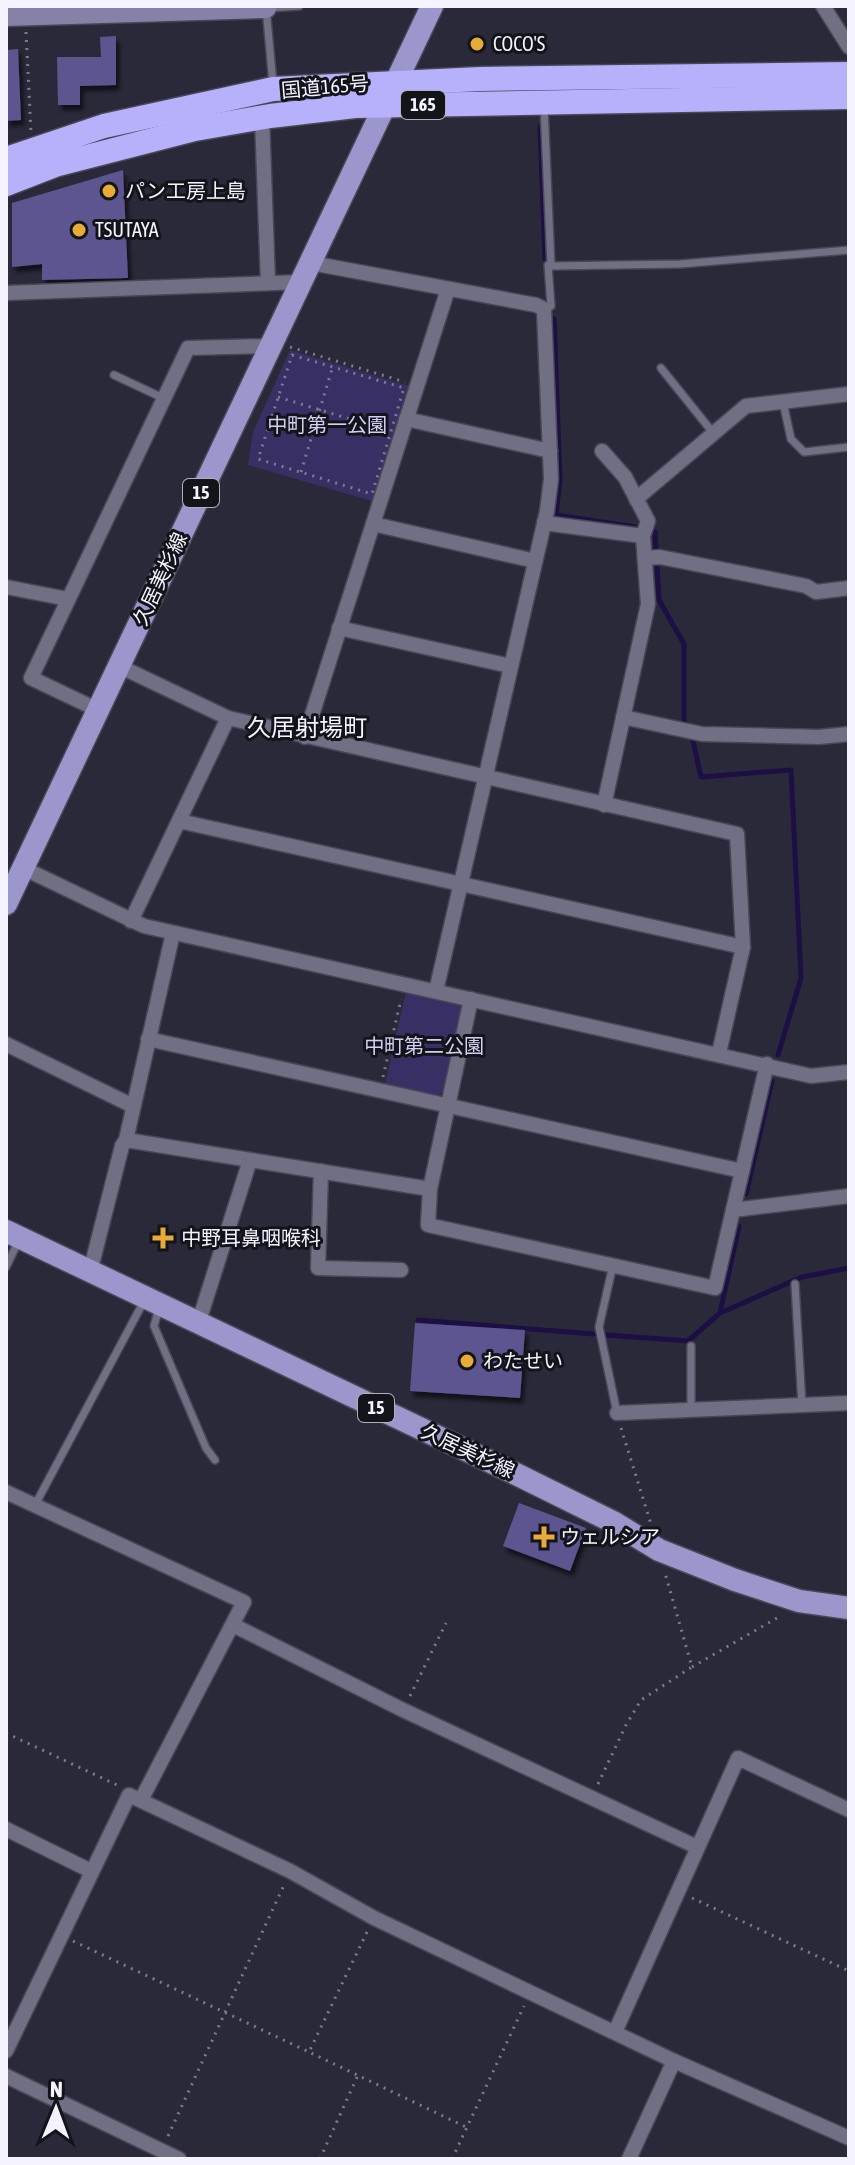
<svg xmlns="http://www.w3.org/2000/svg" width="855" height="2165" viewBox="0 0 855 2165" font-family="'Asap Condensed','Noto Sans JP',sans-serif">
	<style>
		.green { fill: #383064 }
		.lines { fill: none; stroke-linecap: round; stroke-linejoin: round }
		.stream { stroke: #1c0f43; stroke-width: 5 }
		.building { fill: #5d558f; filter: url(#shadow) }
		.lane-casing { stroke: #494756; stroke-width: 10 }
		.street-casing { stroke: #494756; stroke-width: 17 }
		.secondary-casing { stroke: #494756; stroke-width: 23 }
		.primary-casing { stroke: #494756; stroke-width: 25 }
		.highway-casing { stroke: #494756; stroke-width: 27 }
		.path { stroke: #7d7c8b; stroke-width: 3; stroke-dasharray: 2 6; stroke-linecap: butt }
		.lane { stroke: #716f83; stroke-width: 7 }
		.street { stroke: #716f83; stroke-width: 14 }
		.secondary { stroke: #8682a7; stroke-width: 20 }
		.primary { stroke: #9b96cb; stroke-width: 22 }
		.highway { stroke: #b7b0fb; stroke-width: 24 }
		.poi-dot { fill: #e9ab38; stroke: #13131a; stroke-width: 3 }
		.labels { text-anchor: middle; stroke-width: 6; stroke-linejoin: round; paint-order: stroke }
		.shield { fill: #13131a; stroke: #b0b0ba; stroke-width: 2 }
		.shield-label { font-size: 18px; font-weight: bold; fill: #f4f3ff }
		.poi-label { font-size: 20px; fill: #f4f3ff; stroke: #13131a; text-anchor: start }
		.street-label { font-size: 20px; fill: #f4f3ff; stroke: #13131a }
		.park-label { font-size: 20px; fill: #d2cff3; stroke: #13131a }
		.quarter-label { font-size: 24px; fill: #f4f3ff; stroke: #13131a }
	</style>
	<defs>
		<filter id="shadow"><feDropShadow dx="3.5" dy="5.5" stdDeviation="2" flood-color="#0009"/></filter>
	</defs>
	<rect width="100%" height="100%" fill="#2a293a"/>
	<g class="green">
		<polygon points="290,350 409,386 372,501 248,465 253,432"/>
		<polygon points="406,991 457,1002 462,1008 443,1092 437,1096 385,1085"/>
	</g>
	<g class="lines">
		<g class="stream">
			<polyline points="540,126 545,259"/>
			<polyline points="554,319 560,479 556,515 635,527"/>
			<polyline points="655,532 659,600 684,644 684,721 693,741 701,777 791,770 801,978 778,1055"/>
			<polyline points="746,1194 772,1081"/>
			<polyline points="720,1313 739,1226"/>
			<polyline points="418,1320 594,1334"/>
			<polyline points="607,1335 688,1341 720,1313 802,1277 849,1268"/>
		</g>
	</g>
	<g class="building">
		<polygon points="116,36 116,85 80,86 80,105 58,105 57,57 101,57 100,37"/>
		<polygon points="18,49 21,120 6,121 6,50"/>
		<polygon points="123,170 128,278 42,280 42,264 12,267 12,203"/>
		<polygon points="415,1323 525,1330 520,1398 410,1391"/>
		<polygon points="519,1503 586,1528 570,1571 503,1546"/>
	</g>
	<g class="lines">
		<defs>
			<g id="lane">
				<polyline points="266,8 273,84"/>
				<polyline points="268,8 299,6"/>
				<polyline points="544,106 551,266 548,265 551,306 544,309"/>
				<polyline points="551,266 680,264 849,250"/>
				<polyline points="661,368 714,434"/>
				<polyline points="114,375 163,398"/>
				<polyline points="783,402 791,439 804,452 849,447"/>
				<polyline points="613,1265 599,1327 617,1413"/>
				<polyline points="6,1267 19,1240"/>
				<polyline points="795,1284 802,1405"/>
				<polyline points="159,1308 154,1326 206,1448 215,1460"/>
				<polyline points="691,1346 691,1408"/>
				<polyline points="35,1505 144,1301"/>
			</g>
			<g id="street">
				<polyline points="823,6 849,47"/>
				<polyline points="262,118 268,282"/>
				<polyline points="311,263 536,305 544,309 551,479 547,511 436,991"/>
				<polyline points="6,293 302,282"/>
				<polyline points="406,419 550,451"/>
				<polyline points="602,451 625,477 648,521 643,536 648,604 604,805"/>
				<polyline points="636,499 746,406 849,394"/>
				<polyline points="544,523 643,536"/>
				<polyline points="373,524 535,561"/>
				<polyline points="645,558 660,557 806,586 816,592 849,588"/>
				<polyline points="6,587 68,599"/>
				<polyline points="339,628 510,666"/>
				<polyline points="119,666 228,718 737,834 743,947 719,1053"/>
				<polyline points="98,710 31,678 188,348 271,346"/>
				<polyline points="623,717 702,734 819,737 849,734"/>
				<polyline points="305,737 448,289"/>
				<polyline points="179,821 743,947"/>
				<polyline points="23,868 144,926 811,1076 849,1072"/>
				<polyline points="131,921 228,718"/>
				<polyline points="471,999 430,1189 428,1225 715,1288 733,1210 849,1196"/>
				<polyline points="148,1039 742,1171"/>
				<polyline points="6,1044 133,1106"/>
				<polyline points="126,1140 430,1189"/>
				<polyline points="321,1171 318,1268 401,1270"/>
				<polyline points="733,1210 767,1064"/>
				<polyline points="90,1272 122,1146 126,1140 173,933"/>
				<polyline points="199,1321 250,1160"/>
				<polyline points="617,1413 849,1403"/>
				<polyline points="6,1492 244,1602 141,1800"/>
				<polyline points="233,1625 403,1710 697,1847"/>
				<polyline points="6,1829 91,1871"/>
				<polyline points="615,2032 738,1758 849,1810"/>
				<polyline points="6,2051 129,1795 290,1871 374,1918 674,2061 849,2138"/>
				<polyline points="6,2076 179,2159"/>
				<polyline points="629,2159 674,2061"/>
			</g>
			<polyline id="secondary" points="6,16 266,8"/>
			<g id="primary">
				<polyline points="6,904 432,6"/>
				<polyline points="6,1231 518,1475 613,1522 659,1550 735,1580 799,1601 849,1608"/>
			</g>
			<g id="highway">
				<polyline points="6,159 104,126 273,89 480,79 849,74"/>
				<polyline points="6,184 55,165 195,129 270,116 355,106 849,97"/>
			</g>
		</defs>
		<use href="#lane" class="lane-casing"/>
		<use href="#street" class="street-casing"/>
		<use href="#secondary" class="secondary-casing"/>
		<use href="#primary" class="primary-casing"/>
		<use href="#highway" class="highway-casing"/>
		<g class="path">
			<polyline points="26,32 31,132"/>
			<polyline points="290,347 405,382"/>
			<polygon points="292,355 404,388 372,494 258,459"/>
			<polyline points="278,397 389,431"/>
			<polyline points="301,472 332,369"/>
			<polyline points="383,1077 401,999"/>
			<polyline points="621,1428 651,1524"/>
			<polyline points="692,1667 782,1615"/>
			<polyline points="410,1696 446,1623"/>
			<polyline points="6,1733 117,1785"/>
			<polyline points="598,1784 626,1725 641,1700 692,1667 665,1573"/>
			<polyline points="692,1898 849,1971"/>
			<polyline points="367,1932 309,2052 466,2127"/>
			<polyline points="73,1941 309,2052"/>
			<polyline points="168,2136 284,1885"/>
			<polyline points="320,2159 358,2075"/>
			<polyline points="452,2159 524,2006"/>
		</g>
		<use href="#lane" class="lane"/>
		<use href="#street" class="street"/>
		<use href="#secondary" class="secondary"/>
		<use href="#primary" class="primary"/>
		<use href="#highway" class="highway"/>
	</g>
	<g class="poi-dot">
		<circle cx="477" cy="44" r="8"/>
		<circle cx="109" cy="191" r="8"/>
		<circle cx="79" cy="230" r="8"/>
		<path d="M159 1226h8v8h8v8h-8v8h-8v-8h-8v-8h8z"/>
		<circle cx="467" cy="1361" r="8"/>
		<path d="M540 1525h8v8h8v8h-8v8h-8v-8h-8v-8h8z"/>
	</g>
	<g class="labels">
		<g class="shield">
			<rect x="401" y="91" width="44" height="28" rx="6"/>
			<rect x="183" y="479" width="36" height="28" rx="6"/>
			<rect x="358" y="1394" width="36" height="28" rx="6"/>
		</g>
		<g class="shield-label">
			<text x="423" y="111">165</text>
			<text x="201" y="499">15</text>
			<text x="376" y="1414">15</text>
		</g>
		<g class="poi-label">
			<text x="493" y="51">COCO'S</text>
			<text x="125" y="198">パン工房上島</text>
			<text x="95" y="237">TSUTAYA</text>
			<text x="181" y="1245">中野耳鼻咽喉科</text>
			<text x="483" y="1368">わたせい</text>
			<text x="560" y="1544">ウェルシア</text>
		</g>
		<g class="street-label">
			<text transform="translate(325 87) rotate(-5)" y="7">国道165号</text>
			<text transform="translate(160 579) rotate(-65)" y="7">久居美杉線</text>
			<text transform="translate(468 1451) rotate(25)" y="7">久居美杉線</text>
		</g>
		<g class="park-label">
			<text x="327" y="432">中町第一公園</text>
			<text x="424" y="1053">中町第二公園</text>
		</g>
		<g class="quarter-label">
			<text x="307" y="736">久居射場町</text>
		</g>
	</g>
	<rect width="855" height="2165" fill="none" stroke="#f4f3ff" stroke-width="16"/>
	<g transform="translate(56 2109) rotate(1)" stroke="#13131a" stroke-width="6" paint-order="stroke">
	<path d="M0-6L14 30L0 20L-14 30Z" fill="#f4f3ff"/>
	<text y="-12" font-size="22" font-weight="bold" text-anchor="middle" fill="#f4f3ff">N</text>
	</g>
</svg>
